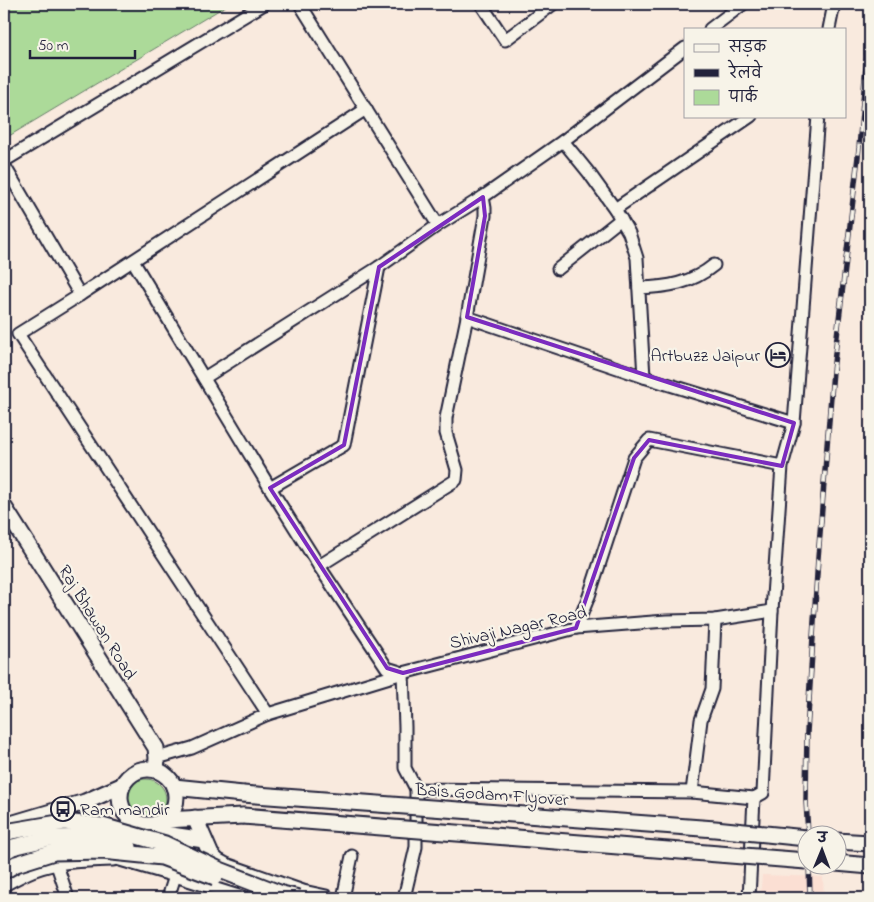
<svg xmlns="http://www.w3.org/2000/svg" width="874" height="902" viewBox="0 0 874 902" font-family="'Indie Flower','Playpen Sans Deva',sans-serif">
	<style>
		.built { fill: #fbdfd3 }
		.green { fill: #acda99; stroke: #677e6a }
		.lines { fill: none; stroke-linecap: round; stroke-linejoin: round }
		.street-casing { stroke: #22223b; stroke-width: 15 }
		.secondary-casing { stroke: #22223b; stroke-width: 19 }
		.street { stroke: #f7f3e8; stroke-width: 11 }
		.secondary { stroke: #f7f3e8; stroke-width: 15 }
		.rail-casing { stroke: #22223b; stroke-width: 5.5 }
		.rail { stroke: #f7f3e8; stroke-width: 4; stroke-dasharray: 11; stroke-linecap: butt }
		.secondary-bridge-casing { stroke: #22223b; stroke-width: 19; stroke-linecap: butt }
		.secondary-bridge { stroke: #f7f3e8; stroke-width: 15 }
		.marked { fill: none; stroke: #7b2cbf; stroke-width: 4; stroke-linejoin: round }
		.labels { text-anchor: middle; stroke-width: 4.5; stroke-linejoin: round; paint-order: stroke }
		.poi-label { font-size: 18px; fill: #22223b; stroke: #f7f3e8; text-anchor: end }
		.street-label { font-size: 18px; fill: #22223b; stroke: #f7f3e8 }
	</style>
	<rect width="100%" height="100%" fill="#f9eade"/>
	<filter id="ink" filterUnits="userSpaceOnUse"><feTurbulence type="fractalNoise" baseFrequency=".02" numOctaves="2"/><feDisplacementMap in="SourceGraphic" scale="10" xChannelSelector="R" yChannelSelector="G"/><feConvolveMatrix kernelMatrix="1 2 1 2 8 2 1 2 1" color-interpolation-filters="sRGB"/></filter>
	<g filter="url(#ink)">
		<polygon class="built" points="762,875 823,877 824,898 760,898"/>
		<g class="green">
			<polygon points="4,4 229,4 4,139"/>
			<circle cx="146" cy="799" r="20"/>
		</g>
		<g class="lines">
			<defs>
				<g id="street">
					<polyline points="300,4 438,225"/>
					<polyline points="481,4 505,40 553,4"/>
					<polyline points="710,29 743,4"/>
					<polyline points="829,29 834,4"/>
					<polyline points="4,161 264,4"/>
					<polyline points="4,165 80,295 366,109"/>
					<polyline points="615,209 751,116"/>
					<polyline points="133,261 270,488 319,566 387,668 403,673 405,727 405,768 416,789 692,792 754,798 763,793 772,611"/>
					<polyline points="558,269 621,219"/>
					<path d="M639,288C667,287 691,284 714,265"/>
					<polyline points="80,295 18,334 268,714"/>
					<polyline points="467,317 644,377 637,258 629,233 615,209 589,173 563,141"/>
					<polyline points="644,377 794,423 818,116"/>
					<polyline points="204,378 379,267 438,225 483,197 563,141 685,48"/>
					<polyline points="270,488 344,445 379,267"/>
					<polyline points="319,566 456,480 457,470 446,433 446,418 467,317 485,216 485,208 483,197"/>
					<polyline points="576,628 589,596 634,458 649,440 782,466"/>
					<polyline points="157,758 192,748 268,714 403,673 576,628 666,621 715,620 772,611 782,466 794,423"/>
					<polyline points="692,792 701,720 712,689 715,620"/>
					<polyline points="113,858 175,876 245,898"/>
					<polyline points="56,862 68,898"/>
					<polyline points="168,898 175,876 181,872"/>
					<polyline points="343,898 352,856"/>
					<polyline points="404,898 416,847 416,789"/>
					<polyline points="749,898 754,798"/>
				</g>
				<g id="secondary">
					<polyline points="4,507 156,748 157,758 156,770"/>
					<circle cx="148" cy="797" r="28"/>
					<polyline points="174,787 243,794"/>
					<polyline points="195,818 211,855 217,861 226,866 303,893 326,898"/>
					<polyline points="165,820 243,816"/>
					<polyline points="4,826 85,802 121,786"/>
					<polyline points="145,831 204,840"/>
					<polyline points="836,841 870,843"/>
					<polyline points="836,863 870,866"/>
					<path d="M4,883C13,878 22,873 32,869C57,859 86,859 113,858L114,857"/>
				</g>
			</defs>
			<use href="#street" class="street-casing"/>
			<use href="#secondary" class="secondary-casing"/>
			<use href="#street" class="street"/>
			<use href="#secondary" class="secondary"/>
			<defs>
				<g id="rail">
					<polyline points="808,834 806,801 807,732 818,558 833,371 859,148 870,20"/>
					<polyline points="809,864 810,898"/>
				</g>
			</defs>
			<use href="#rail" class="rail-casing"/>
			<use href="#rail" class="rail"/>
			<defs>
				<g id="secondary-bridge">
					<polyline points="243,794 715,829 806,838"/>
					<polyline points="243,816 806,861"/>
					<polyline points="4,834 11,831 64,822 102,826 165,844 220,870 282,894 299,898"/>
					<polyline points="4,852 13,847 50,838 96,837 129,847"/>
					<polyline points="4,871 16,864 54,852 102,851 162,857 215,877"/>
				</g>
			</defs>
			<use href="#secondary-bridge" class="secondary-bridge-casing"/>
			<use href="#secondary-bridge" class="secondary-bridge"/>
		</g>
	</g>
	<path class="marked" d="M483,197L485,216L467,317L794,423L782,466L649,440L634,458L576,628L403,673L387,668L270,488L344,445L379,267Z"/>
	<defs>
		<symbol id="hotel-ring" viewBox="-11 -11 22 22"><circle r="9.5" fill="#f7f3e8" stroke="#22223b" stroke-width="1.5"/><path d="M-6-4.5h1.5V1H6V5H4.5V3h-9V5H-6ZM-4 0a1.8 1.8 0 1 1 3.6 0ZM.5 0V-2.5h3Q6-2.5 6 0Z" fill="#22223b"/></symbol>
		<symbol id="bus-ring" viewBox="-11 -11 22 22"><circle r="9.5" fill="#f7f3e8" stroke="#22223b" stroke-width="1.5"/><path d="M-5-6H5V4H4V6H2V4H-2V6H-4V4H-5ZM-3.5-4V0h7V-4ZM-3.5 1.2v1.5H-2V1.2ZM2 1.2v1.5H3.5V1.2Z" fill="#22223b"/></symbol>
	</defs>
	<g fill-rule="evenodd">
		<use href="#hotel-ring" x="764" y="341" width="28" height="28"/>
		<use href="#bus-ring" x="49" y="795" width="28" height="28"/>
	</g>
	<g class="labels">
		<g class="poi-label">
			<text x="760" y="361">Artbuzz Jaipur</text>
			<text x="80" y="815" text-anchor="start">Ram mandir</text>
		</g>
		<g class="street-label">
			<text transform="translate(98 622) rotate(58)" y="6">Raj Bhawan Road</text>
			<text transform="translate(518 627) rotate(-13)" y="6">Shivaji Nagar Road</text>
			<text transform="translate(492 794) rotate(4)" y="6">Bais Godam Flyover</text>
		</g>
	</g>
	<rect width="874" height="902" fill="none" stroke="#f7f3e8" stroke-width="20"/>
	<rect x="10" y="10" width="854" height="882" fill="none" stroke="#22223b" stroke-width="2" filter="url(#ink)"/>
	<rect x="684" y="28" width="162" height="90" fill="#f7f3e8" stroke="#a29fa3"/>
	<rect x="694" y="44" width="25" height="8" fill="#f7f3e8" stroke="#a29fa3"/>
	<text x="729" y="52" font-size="15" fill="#22223b">सड़क</text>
	<rect x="694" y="69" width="25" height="8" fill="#22223b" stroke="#a29fa3"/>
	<text x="729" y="78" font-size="15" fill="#22223b">रेलवे</text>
	<rect x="694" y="90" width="25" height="15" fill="#acda99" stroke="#a29fa3"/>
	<text x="729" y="102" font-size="15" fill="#22223b">पार्क</text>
	<g transform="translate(822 850) rotate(1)"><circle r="24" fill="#f7f3e8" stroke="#a29fa3"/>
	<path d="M0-4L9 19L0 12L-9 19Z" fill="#22223b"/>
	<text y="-8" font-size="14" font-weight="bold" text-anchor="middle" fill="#22223b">उ</text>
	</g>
	<path d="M30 50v8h105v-8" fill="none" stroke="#22223b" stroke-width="2.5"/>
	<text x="38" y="50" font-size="15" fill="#22223b" stroke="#f7f3e8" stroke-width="4" paint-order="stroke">50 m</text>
</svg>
